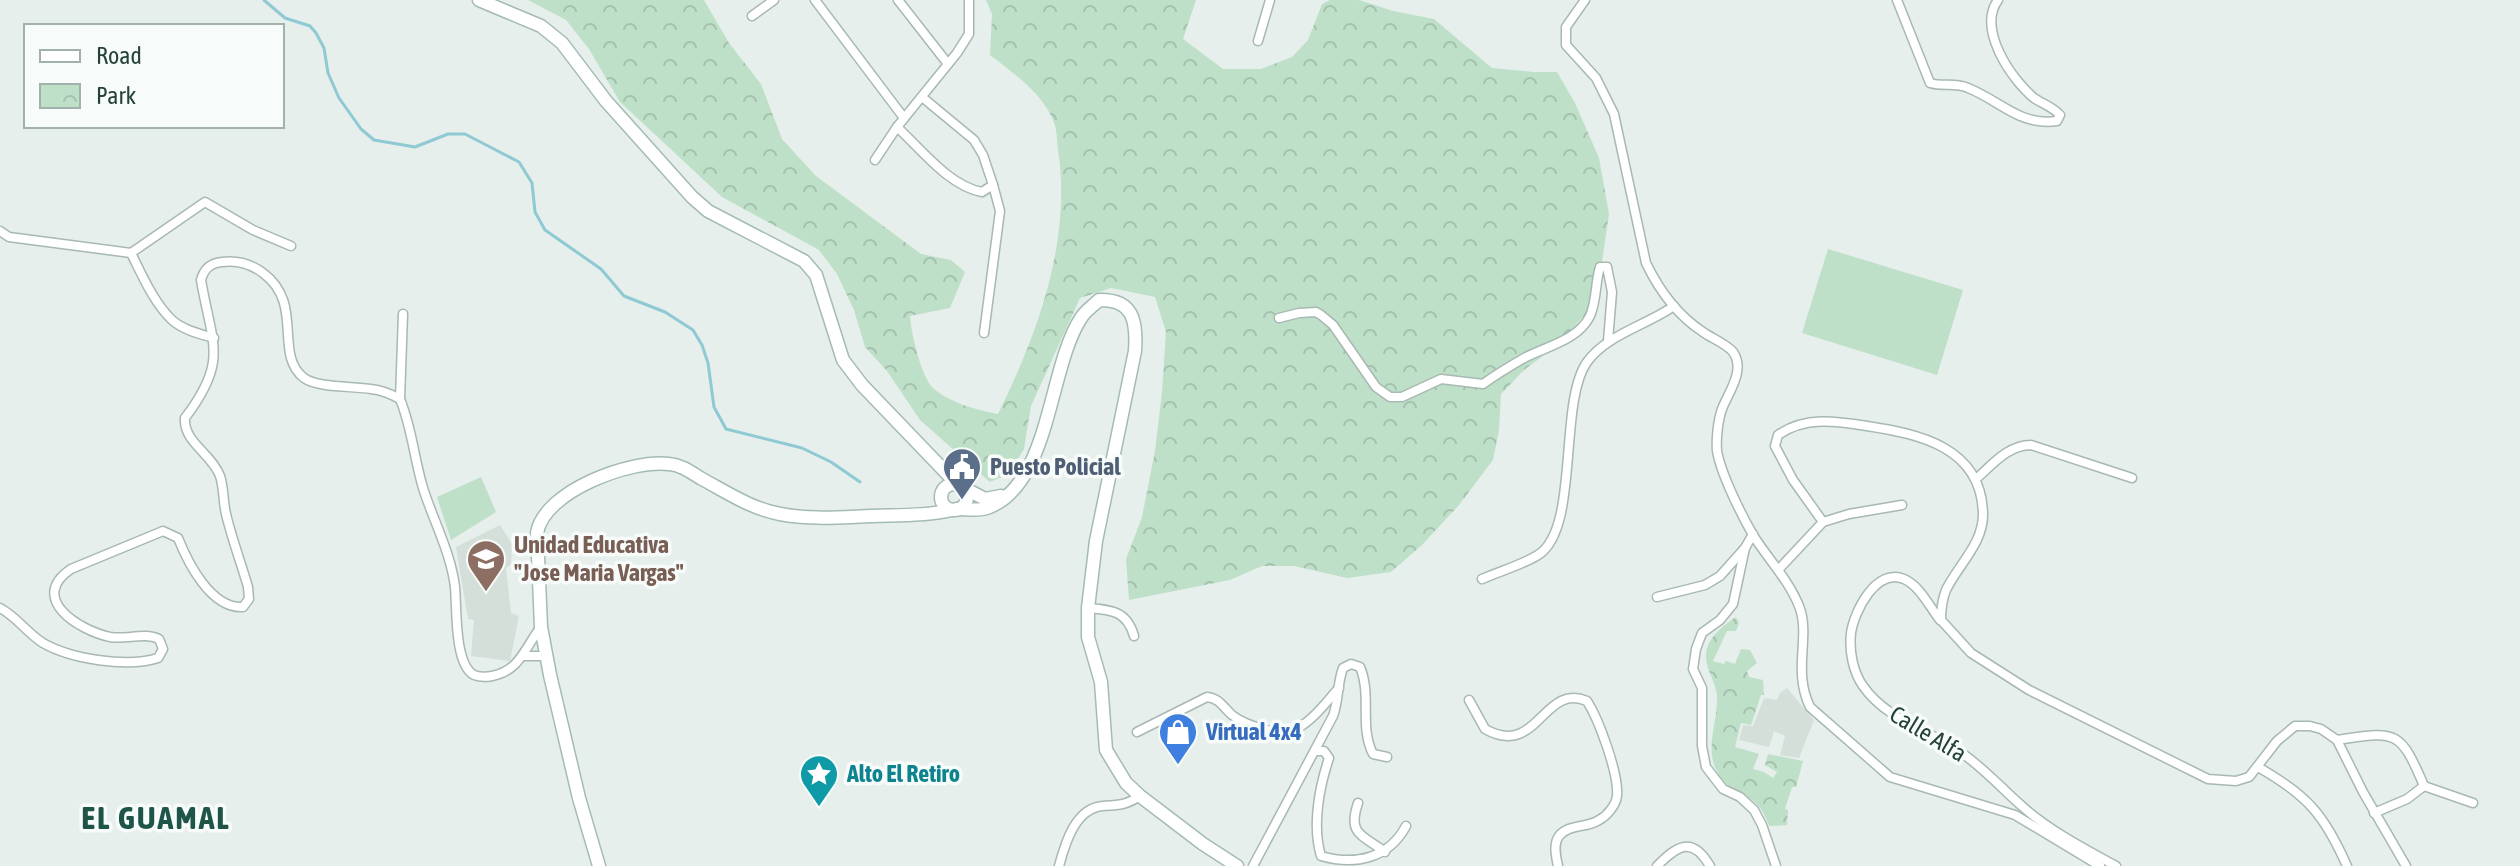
<svg xmlns="http://www.w3.org/2000/svg" width="2520" height="866" viewBox="0 0 2520 866" font-family="'Asap Condensed',sans-serif">
	<style>
		.built { fill: #d4dfda }
		.green { fill: #bfe0c8 }
		.park { fill: url(#park-crowns) }
		.lines { fill: none; stroke-linecap: round; stroke-linejoin: round }
		.stream { stroke: #8ec9d4; stroke-width: 3 }
		.street-casing { stroke: #a8b8b2; stroke-width: 11 }
		.secondary-casing { stroke: #a4bbb3; stroke-width: 15 }
		.street { stroke: #fff; stroke-width: 8 }
		.secondary { stroke: #fff; stroke-width: 12 }
		.labels { text-anchor: middle; stroke-width: 7; stroke-linejoin: round; paint-order: stroke }
		.service-label { font-size: 24px; font-weight: bold; fill: #4e5e75; stroke: #f7fbf9; text-anchor: start }
		.education-label { font-size: 24px; font-weight: bold; fill: #785e54; stroke: #f7fbf9; text-anchor: start }
		.shop-label { font-size: 24px; font-weight: bold; fill: #366cbe; stroke: #f7fbf9; text-anchor: start }
		.street-label { font-size: 24px; fill: #24423a; stroke: #f7fbf9 }
		.culture-label { font-size: 24px; font-weight: bold; fill: #0d838f; stroke: #f7fbf9; text-anchor: start }
		.district-label { font-size: 32px; font-weight: bold; letter-spacing: 2px; fill: #1f5548; stroke: #f7fbf9 }
	</style>
	<defs>
		<pattern id="park-crowns" width="20" height="18" patternUnits="userSpaceOnUse" patternTransform="scale(2)"><rect width="20" height="18" fill="#bfe0c8"/><path d="M2 6a3 3 0 1 1 6 0M12 15a3 3 0 1 1 6 0" fill="none" stroke="#a4c1ad"/></pattern>
	</defs>
	<rect width="100%" height="100%" fill="#e6efeb"/>
	<g class="built">
		<polygon points="500,525 512,544 511,564 506,568 511,613 519,616 510,661 471,656 474,620 468,619 456,547"/>
		<polygon points="1787,688 1814,720 1799,758 1780,755 1785,736 1774,731 1769,747 1739,740 1743,725 1753,726 1764,698 1777,700 1780,693"/>
	</g>
	<g class="green">
		<polygon points="1828,249 1963,290 1937,375 1802,333"/>
		<polygon points="481,477 496,512 451,540 437,497"/>
	</g>
	<g class="park">
		<path d="M528,0H704L729,43L761,84L782,139L816,176L921,254L951,260L965,272L950,308L910,316C911,333 921,376 933,388C950,403 977,410 998,414C1038,333 1072,240 1058,150C1057,141 1057,128 1053,120C1041,92 1013,73 990,55L992,14L986,0H1196L1183,39L1223,69H1261L1292,57L1308,40L1322,4L1330,0H1359L1393,11L1434,19L1492,68L1533,72H1557L1575,103L1599,158L1609,214L1596,303L1555,347L1524,370L1501,394L1499,430L1493,460L1459,505L1422,545L1391,572L1347,578L1294,566H1262L1230,580L1129,600L1126,559L1142,517L1155,451L1162,392L1166,332L1155,297L1111,288L1080,298L1031,406L1024,449L1009,474L990,482L920,420L887,371L865,347L854,310L837,274L819,250L722,197L620,102L589,49L566,20Z"/>
		<path d="M1736,617L1739,623L1736,631H1727L1713,661L1724,664L1726,661L1735,664L1741,649L1750,650L1757,663L1747,671L1749,677L1763,680L1764,695H1761L1751,725L1741,723L1735,747L1759,754L1753,769L1764,772L1773,778L1777,772L1765,765L1768,754L1803,761L1796,787H1792L1785,809L1788,810L1787,825L1769,826C1758,790 1734,799 1719,775C1703,750 1718,723 1717,696C1716,680 1702,666 1707,648C1711,635 1725,624 1736,617Z"/>
	</g>
	<g class="lines">
		<polyline class="stream" points="264,0 285,18 310,26 316,33 324,48 328,73 339,98 361,129 374,140 415,147 448,134 465,134 519,162 532,183 535,212 545,230 601,269 624,296 665,312 693,330 702,345 708,363 714,407 726,429 802,448 831,462 860,482"/>
		<defs>
			<g id="street">
				<polyline points="815,0 904,118"/>
				<polyline points="898,0 948,64"/>
				<path d="M1585,0L1566,27V45L1596,78L1614,114L1646,263C1659,290 1677,315 1703,332C1711,338 1727,344 1733,352C1746,370 1728,393 1722,409C1718,420 1716,439 1717,451C1721,474 1741,514 1753,535C1768,559 1788,579 1799,606C1811,636 1792,670 1810,707L1890,777L2015,815L2100,866"/>
				<path d="M1897,0L1930,83C1943,87 1956,82 1968,88C2001,101 2019,126 2057,121L2060,115C2053,107 2043,104 2034,98C2011,79 1977,29 1998,0"/>
				<polyline points="752,16 774,0"/>
				<polyline points="1258,41 1270,0"/>
				<path d="M897,127C921,149 949,186 982,192L993,185L983,155L974,140L922,97"/>
				<polyline points="875,160 897,127 957,53 969,34 969,0"/>
				<polyline points="0,231 9,237 131,253"/>
				<path d="M1279,318L1299,313L1316,312L1321,315L1333,325L1376,387L1390,397H1402L1441,379L1483,384C1497,374 1512,365 1526,357C1548,346 1578,340 1590,316C1597,300 1595,283 1600,267H1607L1612,292L1608,341"/>
				<polyline points="984,333 1000,211 993,185"/>
				<path d="M214,338C200,334 183,330 172,320C154,303 142,275 131,253L205,202L253,230L291,246"/>
				<polyline points="400,399 403,314"/>
				<path d="M1976,479C1992,465 2008,445 2031,445L2132,478"/>
				<path d="M1823,522L1793,480L1775,446L1778,435C1805,416 1836,421 1867,426C1919,434 1981,447 1983,513C1984,543 1958,565 1946,590C1942,600 1941,610 1941,620L1971,653L2029,690L2208,779L2236,781L2249,777L2277,741L2295,726H2310L2321,729L2337,740L2363,792L2406,866"/>
				<polyline points="1753,534 1745,548 1733,604 1720,620 1702,633 1696,649 1693,669 1702,688 1702,746 1706,767 1723,789 1740,797 1754,810 1762,825 1776,866"/>
				<polyline points="1779,569 1823,522 1849,514 1902,505"/>
				<path d="M1482,579C1500,571 1522,565 1538,555C1580,529 1558,403 1587,362C1606,335 1647,325 1674,306"/>
				<polyline points="1657,597 1705,585 1720,576 1745,548"/>
				<path d="M0,608C17,617 27,633 43,643C71,659 127,668 158,658L163,649L159,639C144,632 126,640 110,637C78,630 28,598 71,569L163,531L178,538C188,563 211,609 243,607L249,599L248,587C241,563 232,539 226,514C223,502 224,488 220,476C212,454 183,442 185,418C229,360 212,345 201,280C204,269 210,263 222,262C236,260 251,264 263,273C305,304 273,354 304,378C318,388 353,386 371,389C381,390 391,394 400,399C412,428 414,458 423,488C433,520 451,553 455,587C457,608 454,664 474,675C479,677 487,677 492,676C520,671 525,647 541,627"/>
				<path d="M1088,608C1112,610 1127,611 1134,636"/>
				<path d="M1940,620C1929,606 1920,586 1904,579C1876,567 1854,612 1851,633C1849,651 1853,672 1863,686C1886,719 1926,729 1959,751C1983,767 2001,788 2023,807C2050,831 2085,849 2116,866"/>
				<polyline points="524,656 546,656"/>
				<path d="M1469,700L1485,729C1538,759 1543,682 1587,701C1599,720 1619,774 1617,796C1616,805 1607,816 1599,820C1588,828 1568,824 1559,836C1553,844 1556,857 1558,866"/>
				<path d="M1137,732L1207,697C1219,698 1223,707 1232,715C1242,723 1255,727 1267,730C1303,738 1317,712 1339,688"/>
				<path d="M2337,740C2396,731 2400,729 2424,786L2407,799L2374,813"/>
				<path d="M1316,751H1324L1329,758C1319,788 1312,826 1321,856C1356,866 1389,858 1406,826"/>
				<path d="M2258,767C2307,795 2324,814 2347,866"/>
				<polyline points="2424,786 2473,803"/>
				<path d="M1358,803C1347,835 1363,835 1385,852"/>
				<path d="M1059,866C1065,844 1075,808 1103,806C1119,805 1126,805 1140,796"/>
				<path d="M1253,866L1333,716C1339,700 1337,684 1343,668L1351,664L1360,667C1372,695 1359,727 1373,754L1387,757"/>
				<path d="M1657,866C1677,846 1692,835 1710,866"/>
			</g>
			<g id="secondary">
				<polyline points="479,0 541,26 562,43 606,101 692,197 708,211 804,261 816,275 843,360 862,385 958,485"/>
				<circle cx="954" cy="497" r="13"/>
				<polyline points="962,487 985,499 1001,496"/>
				<path d="M956,509C966,509 978,511 987,508C1051,485 1048,368 1081,318C1085,311 1093,306 1099,300C1134,299 1137,322 1135,351L1096,541L1088,608V637L1101,682L1106,750L1126,783L1140,796L1203,844L1237,866"/>
				<path d="M599,866L579,798L550,675L541,627L537,533C544,491 631,459 669,464C682,465 692,473 702,479C728,493 752,509 780,514C811,520 842,517 872,516C899,515 925,516 952,510"/>
			</g>
		</defs>
		<use href="#street" class="street-casing"/>
		<use href="#secondary" class="secondary-casing"/>
		<use href="#street" class="street"/>
		<use href="#secondary" class="secondary"/>
	</g>
	<defs>
		<symbol id="civic-pin" viewBox="-11 -11 22 30"><path d="M0 17L-7.5 6A9.5 9.5 0 1 1 7.5 6Z" fill="#5c6f8a" stroke="#f7fbf9"/><path d="M-.6-6.5H3V-4.5H.6V-3L4-1V1h2V6H-6V1h2V-1L-.6-3ZM-1.2 2.5V6h2.4V2.5Z" fill="#fff"/></symbol>
		<symbol id="school-pin" viewBox="-11 -11 22 30"><path d="M0 17L-7.5 6A9.5 9.5 0 1 1 7.5 6Z" fill="#8d6e63" stroke="#f7fbf9"/><path d="M0-5L7-2L0 1L-7-2ZM-4 1L0 2.5L4 1V4Q0 6-4 4Z" fill="#fff"/></symbol>
		<symbol id="shop-pin" viewBox="-11 -11 22 30"><path d="M0 17L-7.5 6A9.5 9.5 0 1 1 7.5 6Z" fill="#3f7fe0" stroke="#f7fbf9"/><path d="M-5-2.5h2.3a2.7 3.5 0 0 1 5.4 0H5L5.5 6h-11ZM-1.5-2.5h3a1.5 2.3 0 0 0-3 0Z" fill="#fff"/></symbol>
		<symbol id="sight-pin" viewBox="-11 -11 22 30"><path d="M0 17L-7.5 6A9.5 9.5 0 1 1 7.5 6Z" fill="#0f9aa8" stroke="#f7fbf9"/><path d="M0-6L1.8-2.2L6-1.7L2.9 1.2L3.7 5.4L0 3.3L-3.7 5.4L-2.9 1.2L-6-1.7L-1.8-2.2Z" fill="#fff"/></symbol>
	</defs>
	<g fill-rule="evenodd">
		<use href="#civic-pin" x="940" y="445" width="44" height="60"/>
		<use href="#school-pin" x="464" y="537" width="44" height="60"/>
		<use href="#shop-pin" x="1156" y="710" width="44" height="60"/>
		<use href="#sight-pin" x="797" y="752" width="44" height="60"/>
	</g>
	<g class="labels">
		<g class="service-label">
			<text x="990" y="475">Puesto Policial</text>
		</g>
		<g class="education-label">
			<text x="514" y="553">Unidad Educativa<tspan x="514" dy="28">"Jose Maria Vargas"</tspan></text>
		</g>
		<g class="shop-label">
			<text x="1206" y="740">Virtual 4x4</text>
		</g>
		<g class="street-label">
			<text transform="translate(1928 734) rotate(31)" y="8">Calle Alfa</text>
		</g>
		<g class="culture-label">
			<text x="847" y="782">Alto El Retiro</text>
		</g>
		<g class="district-label">
			<text x="156" y="829">EL GUAMAL</text>
		</g>
	</g>
	<rect x="24" y="24" width="260" height="104" fill="#f7fbf9" stroke="#a3b1ad" stroke-width="2"/>
	<rect x="40" y="50" width="40" height="12" fill="#ffffff" stroke="#a3b1ad" stroke-width="2"/>
	<text x="96" y="64" font-size="24" fill="#24423a">Road</text>
	<rect x="40" y="84" width="40" height="24" fill="url(#park-crowns)" stroke="#a3b1ad" stroke-width="2"/>
	<text x="96" y="104" font-size="24" fill="#24423a">Park</text>
</svg>
